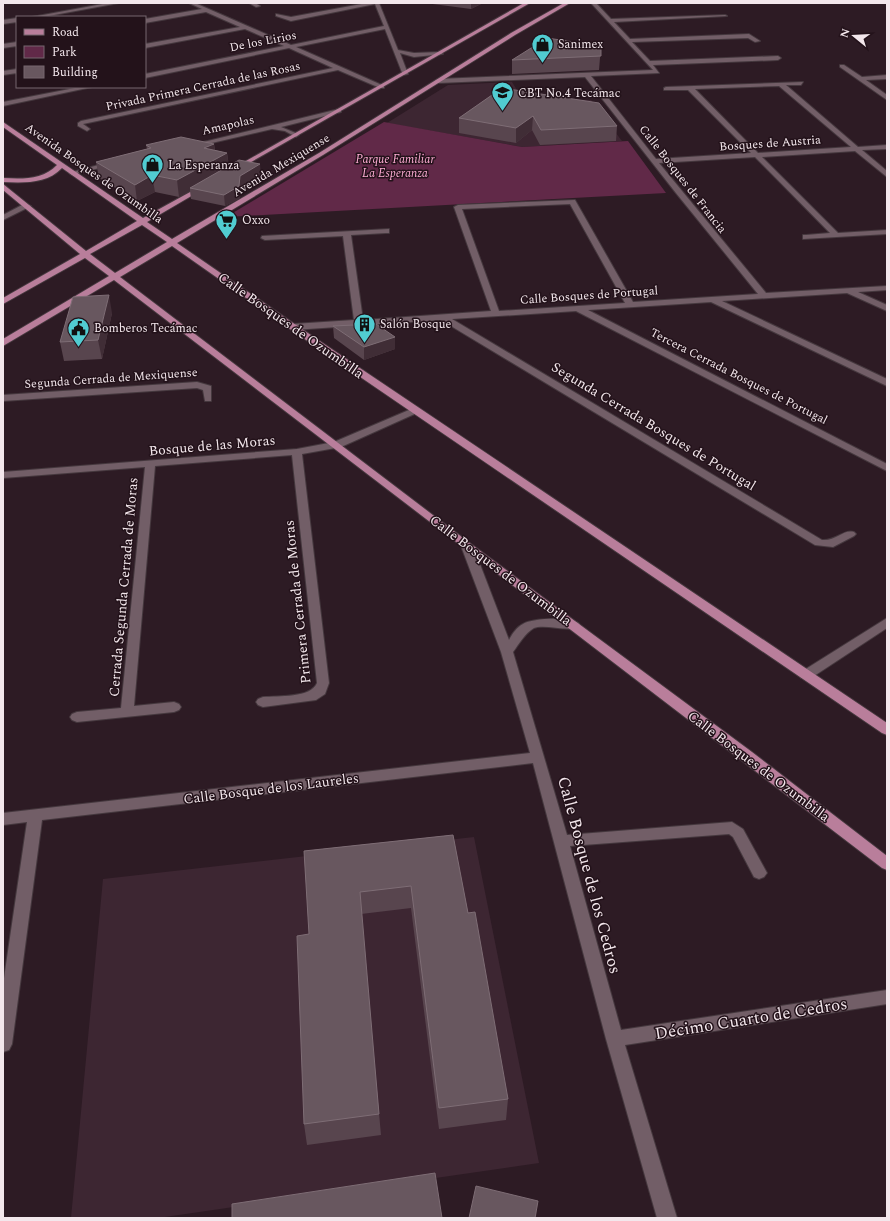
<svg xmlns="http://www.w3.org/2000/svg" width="890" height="1221" viewBox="0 0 890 1221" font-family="Spectral,serif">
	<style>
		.built { fill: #3d2632 }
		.green { fill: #612948 }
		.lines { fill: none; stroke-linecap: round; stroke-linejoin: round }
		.minor-casing { stroke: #45383e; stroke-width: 2 }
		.major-casing { stroke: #45383e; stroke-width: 2 }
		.minor { fill: #725e67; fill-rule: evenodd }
		.major { fill: #b97e9b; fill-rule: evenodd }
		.wall { fill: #58454e }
		.shaded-wall { fill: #402d36 }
		.building { fill: #68575f; stroke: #7e6d75 }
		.labels { text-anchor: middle; stroke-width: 3; stroke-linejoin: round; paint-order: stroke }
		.far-street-label { font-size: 12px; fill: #f3e7ec; stroke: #23121a }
		.far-poi-label { font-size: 12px; fill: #f3e7ec; stroke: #23121a; text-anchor: start }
		.far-park-label { font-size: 12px; font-style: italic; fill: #fcacd3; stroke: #23121a }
		.street-label { font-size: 14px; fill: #f3e7ec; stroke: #23121a }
		.near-street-label { font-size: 17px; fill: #f3e7ec; stroke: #23121a }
	</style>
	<rect width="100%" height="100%" fill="#2d1b24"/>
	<g class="built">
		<polygon points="512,82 525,103 591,100 622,141 522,147 387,123 448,85"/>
		<polygon points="474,837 539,1163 158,1218 71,1218 103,879"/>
	</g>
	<polygon class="green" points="384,122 522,147 628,141 666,193 226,217"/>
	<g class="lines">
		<defs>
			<g id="minor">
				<polygon points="108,3 119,3 43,17 32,17"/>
				<polygon points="189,3 195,3 291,45 384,26 375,4 291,21 276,16 276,14 291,17 367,3 379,3 398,50 414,53 440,52 443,54 414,57 400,53 408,74 403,75 385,29 296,47 384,86 384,88 380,88 338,70 83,124 90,129 87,131 78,126 78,123 81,121 333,68 289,48 145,78 145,74 284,46 245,29 145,48 145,44 240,27 206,12 145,23 145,19 202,9"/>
				<polygon points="249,3 255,3 260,6 256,7"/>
				<path d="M591,3H596L611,19L725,15L727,16L614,22L630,39L749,34L760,41L755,42L748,38L632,42L650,61L778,56L781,58L778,60L653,65L659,73L591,76L656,159L751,153L688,90H664V88L666,87L803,82L801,85H786L858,147L887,145V149L862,150L887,171V177L855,151L762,157L838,233L887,230V234L803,239V235H806L830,233L755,157L659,163L766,293L887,286V290L858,292L887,305V311L847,293L722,301L887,379V386L711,302L588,310L887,464V471L576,311L452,319L822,540C837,541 843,529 854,532L856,534L854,536L833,547L815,545L441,320L293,330L289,327L293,324L354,320L343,236L265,240L261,238L262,236L389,229V233H386L351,235L363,320L491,311L454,207L458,205L575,200L633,302L758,294L676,193L585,77L438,83L435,81L438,79L653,70ZM779,86L851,147L758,153L695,89ZM570,204L625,303L499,311L462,209Z"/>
				<polygon points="17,18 17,22 3,24 3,20"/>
				<polygon points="17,42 17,46 3,48 3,44"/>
				<polygon points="840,65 844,65 862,77 887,75 887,79 866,80 887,95 887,100 840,67"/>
				<polygon points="17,69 17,73 3,75 3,71"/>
				<polygon points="80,87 92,87 3,106 3,102"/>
				<polygon points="339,109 341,110 341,112 281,127 298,134 299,135 296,137 285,131 272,129 190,148 187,146"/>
				<polygon points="113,161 116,163 115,164 72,175 69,173"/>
				<polygon points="24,204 31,206 3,220 3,215"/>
				<polygon points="197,382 211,386 211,401 205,401 203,390 197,388 3,401 3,395"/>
				<path d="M416,407L421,410L419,412L341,447L302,454L329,683L325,694L316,700L263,707L258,705L256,702L258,699L263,697C278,696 311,698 317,683L292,455L155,466L134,706L174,702L179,704L181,707L179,710L174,712L77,722L72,720L70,717L72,714L77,712L121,708L145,467L3,478V472L297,449L334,442Z"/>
				<path d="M467,543L473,546L509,640C512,634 517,627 523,624C532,618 574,616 580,625C574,634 545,623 534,628C525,633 519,644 513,652L567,835L732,822L743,829L767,873L764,877L759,879L754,877L733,837L729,834L570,846L621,1030L887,990V1004L625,1045L677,1218H657L606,1039L533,763L42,820L12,1044L9,1050L3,1052V985L27,822L3,825V813L530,753L501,652L461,546Z"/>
				<polygon points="887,618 887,628 811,678 801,678 800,675 801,672"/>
			</g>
			<g id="major">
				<polygon points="524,3 530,3 237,170 232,169"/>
				<path d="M564,3H570L515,35L323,155L177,243L296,325L887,723V735L882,733L290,329L172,246L120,277L471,544L752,752L887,856V870L882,868L114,280L3,346V339L109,276L85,258L3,304V298L80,254L3,190V184L86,251L137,221L62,168C47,184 23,183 3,182V178C22,179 43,180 57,165L3,127V122L143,218L201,186H205V188L147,222L172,239L319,153L511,33ZM142,225L167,242L115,273L90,254Z"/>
			</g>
		</defs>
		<use href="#minor" class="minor-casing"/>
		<use href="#major" class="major-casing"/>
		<use href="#minor" class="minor"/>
		<use href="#major" class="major"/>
	</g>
	<g class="wall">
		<polygon points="425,3 483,3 471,9"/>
		<polygon points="601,46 599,70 512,74 512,60"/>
		<polygon points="502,88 617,126 616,141 540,145 532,130 516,143 459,133 459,118"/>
		<polygon points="214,144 215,150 227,153 229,166 261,175 241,187 240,198 225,206 191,199 190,191 179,197 155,192 137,201 99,178 96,162 147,149 146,145"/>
		<polygon points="112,313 102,359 64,361 60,342"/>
		<polygon points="333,326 395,349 364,360 334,338"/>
		<polygon points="453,835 468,913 508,1099 506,1120 439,1129 411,908 361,914 381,1135 307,1145 304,1124 309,934 304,851"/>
	</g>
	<g class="shaded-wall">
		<polygon points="471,3 483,3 471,9"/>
		<polygon points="533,116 532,130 516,143 516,128"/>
		<polygon points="214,144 216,159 204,148"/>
		<polygon points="227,153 229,168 190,188 190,191 179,197 177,180"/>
		<polygon points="260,164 261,175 241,187 240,198 225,206 224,195 240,176"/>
		<polygon points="152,175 155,192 137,201 135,185"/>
		<polygon points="109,295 112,313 102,359 98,340"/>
		<polygon points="395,337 395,349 364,360 364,347"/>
		<polygon points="538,1201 536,1218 535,1218"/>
	</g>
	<g class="building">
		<polygon points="547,38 601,46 601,56 512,60"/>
		<polygon points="502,88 599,103 617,126 541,130 533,116 516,128 459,118"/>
		<polygon points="181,137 214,144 204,148 227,153 177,180 152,175 135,185 96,162 151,148 146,145"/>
		<polygon points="239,160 260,164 240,176 239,186 224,195 190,188"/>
		<polygon points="109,295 98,340 60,342 73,297"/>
		<polygon points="376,324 395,337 364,347 333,326"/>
		<polygon points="453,835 468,913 475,912 508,1099 439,1108 411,886 360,892 379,1114 304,1124 297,936 309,934 304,851"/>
		<polygon points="435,1173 442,1218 232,1218 232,1204"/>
		<polygon points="476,1186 538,1201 535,1218 469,1218"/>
	</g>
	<defs>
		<symbol id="shop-pin" viewBox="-11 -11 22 30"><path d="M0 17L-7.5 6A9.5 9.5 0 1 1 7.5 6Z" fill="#51ccd1" stroke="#23121a"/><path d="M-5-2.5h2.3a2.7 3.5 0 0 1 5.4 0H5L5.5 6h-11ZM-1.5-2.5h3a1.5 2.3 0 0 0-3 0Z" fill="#111"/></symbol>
		<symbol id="school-pin" viewBox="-11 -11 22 30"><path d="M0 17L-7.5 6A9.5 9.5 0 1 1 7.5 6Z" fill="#51ccd1" stroke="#23121a"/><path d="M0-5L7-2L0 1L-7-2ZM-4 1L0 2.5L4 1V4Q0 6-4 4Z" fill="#111"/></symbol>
		<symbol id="supermarket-pin" viewBox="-11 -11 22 30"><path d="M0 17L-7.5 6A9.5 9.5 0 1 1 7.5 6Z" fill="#51ccd1" stroke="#23121a"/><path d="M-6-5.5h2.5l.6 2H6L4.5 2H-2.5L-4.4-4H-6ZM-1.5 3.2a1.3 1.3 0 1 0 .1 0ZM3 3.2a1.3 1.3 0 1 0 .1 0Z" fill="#111"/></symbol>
		<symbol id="building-pin" viewBox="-11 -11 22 30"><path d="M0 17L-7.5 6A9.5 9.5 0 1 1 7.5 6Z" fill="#51ccd1" stroke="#23121a"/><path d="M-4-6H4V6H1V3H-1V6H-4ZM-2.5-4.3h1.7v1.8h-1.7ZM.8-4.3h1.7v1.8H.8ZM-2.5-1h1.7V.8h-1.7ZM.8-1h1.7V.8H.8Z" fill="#111"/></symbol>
		<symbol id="civic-pin" viewBox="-11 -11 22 30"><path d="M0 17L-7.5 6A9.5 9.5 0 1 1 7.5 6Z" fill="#51ccd1" stroke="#23121a"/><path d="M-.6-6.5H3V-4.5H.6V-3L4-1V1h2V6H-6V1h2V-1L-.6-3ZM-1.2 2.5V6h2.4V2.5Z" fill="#111"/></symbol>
	</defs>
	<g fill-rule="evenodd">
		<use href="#shop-pin" x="530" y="32" width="25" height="34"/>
		<use href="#school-pin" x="490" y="80" width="25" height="34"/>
		<use href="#shop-pin" x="140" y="152" width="25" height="34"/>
		<use href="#supermarket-pin" x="214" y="208" width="25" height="34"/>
		<use href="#building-pin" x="352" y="312" width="25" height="34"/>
		<use href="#civic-pin" x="66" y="316" width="25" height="34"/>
	</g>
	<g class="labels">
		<g class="far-street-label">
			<text transform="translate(263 41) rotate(-11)" y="4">De los Lirios</text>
			<text transform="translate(203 86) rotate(-12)" y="4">Privada Primera Cerrada de las Rosas</text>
			<text transform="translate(228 125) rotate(-13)" y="4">Amapolas</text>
			<text transform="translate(770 143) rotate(-4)" y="4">Bosques de Austria</text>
			<text transform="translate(281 165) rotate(-31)" y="4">Avenida Mexiquense</text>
			<text transform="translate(94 173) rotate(35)" y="4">Avenida Bosques de Ozumbilla</text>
			<text transform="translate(683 179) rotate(52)" y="4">Calle Bosques de Francia</text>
			<text transform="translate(589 295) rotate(-4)" y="4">Calle Bosques de Portugal</text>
			<text transform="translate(739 376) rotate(27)" y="4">Tercera Cerrada Bosques de Portugal</text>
			<text transform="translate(111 378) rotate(-4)" y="4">Segunda Cerrada de Mexiquense</text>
		</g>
		<g class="far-poi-label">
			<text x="558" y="48">Sanimex</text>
			<text x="518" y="97">CBT No.4 Tecámac</text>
			<text x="168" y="169">La Esperanza</text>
			<text x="242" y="224">Oxxo</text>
			<text x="380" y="328">Salón Bosque</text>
			<text x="94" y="332">Bomberos Tecámac</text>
		</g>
		<g class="far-park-label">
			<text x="395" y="163">Parque Familiar<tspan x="395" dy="14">La Esperanza</tspan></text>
		</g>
		<g class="street-label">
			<text transform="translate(291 325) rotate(35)" y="5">Calle Bosques de Ozumbilla</text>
			<text transform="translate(654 426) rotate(31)" y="5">Segunda Cerrada Bosques de Portugal</text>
			<text transform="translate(212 445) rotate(-5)" y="5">Bosque de las Moras</text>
			<text transform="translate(501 570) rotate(37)" y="5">Calle Bosques de Ozumbilla</text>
			<text transform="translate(123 587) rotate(-85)" y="5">Cerrada Segunda Cerrada de Moras</text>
			<text transform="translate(297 602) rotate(-96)" y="5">Primera Cerrada de Moras</text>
			<text transform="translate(759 766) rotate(37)" y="5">Calle Bosques de Ozumbilla</text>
			<text transform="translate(271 788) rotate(-7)" y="5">Calle Bosque de los Laureles</text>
		</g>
		<g class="near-street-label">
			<text transform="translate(590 875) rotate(75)" y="6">Calle Bosque de los Cedros</text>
			<text transform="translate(751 1018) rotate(-9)" y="6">Décimo Cuarto de Cedros</text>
		</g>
	</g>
	<rect width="890" height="1221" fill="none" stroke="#f3e7ec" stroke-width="8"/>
	<rect x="16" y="16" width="130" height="72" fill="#23121a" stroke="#76676e"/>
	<rect x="24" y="29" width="20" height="6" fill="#b97e9b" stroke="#76676e"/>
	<text x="52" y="36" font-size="12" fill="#f3e7ec">Road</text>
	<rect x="24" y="46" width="20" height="12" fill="#612948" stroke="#76676e"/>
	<text x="52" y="56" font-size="12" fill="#f3e7ec">Park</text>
	<rect x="24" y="66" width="20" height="12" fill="#68575f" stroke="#76676e"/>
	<text x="52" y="76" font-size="12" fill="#f3e7ec">Building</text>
	<g transform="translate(854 36) rotate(288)" stroke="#23121a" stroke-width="3" paint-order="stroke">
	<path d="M0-3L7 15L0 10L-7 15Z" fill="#f3e7ec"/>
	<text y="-6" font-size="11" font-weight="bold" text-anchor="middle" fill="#f3e7ec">N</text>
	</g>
</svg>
